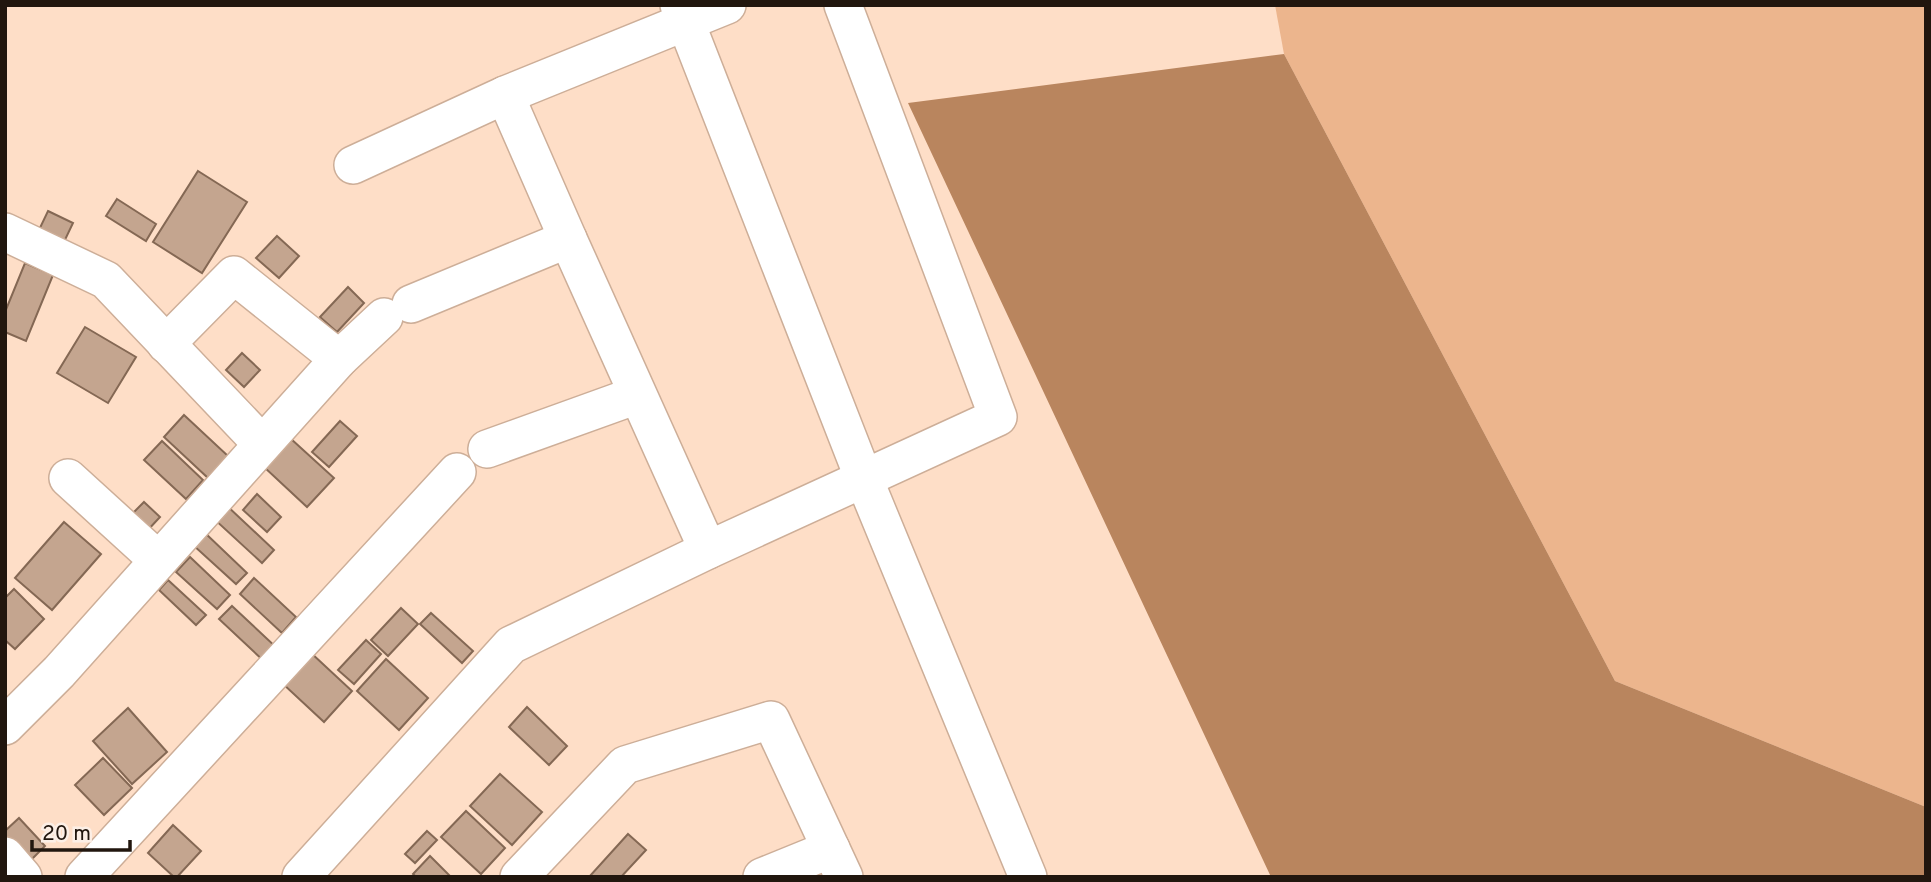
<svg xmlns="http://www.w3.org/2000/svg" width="1931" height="882" viewBox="0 0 1931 882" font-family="Overpass,sans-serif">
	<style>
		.green { fill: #ecb58d }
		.water { fill: #b9855e }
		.building { fill: #c4a58f; stroke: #846854; stroke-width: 2 }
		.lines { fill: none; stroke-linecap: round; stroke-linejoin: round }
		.minor-casing { stroke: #cdae98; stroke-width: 40 }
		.minor { stroke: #fff; stroke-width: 37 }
	</style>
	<rect width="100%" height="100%" fill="#fedec7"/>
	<polygon class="green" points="1275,5 1926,5 1926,807 1615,681 1284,54"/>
	<polygon class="water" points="1284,54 1615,681 1926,807 1926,877 1271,877 908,103"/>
	<g class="building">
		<polygon points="198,171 247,202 202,273 153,242"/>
		<polygon points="117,199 156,224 146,241 106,216"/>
		<polygon points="48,211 73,223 63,244 38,232"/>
		<polygon points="277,236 299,256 279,278 256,258"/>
		<polygon points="25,263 53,275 26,341 5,332 5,312"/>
		<polygon points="348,287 364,303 337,332 320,317"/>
		<polygon points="85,327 136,357 108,403 57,373"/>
		<polygon points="242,353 260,370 244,387 226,370"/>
		<polygon points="184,415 228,456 208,478 164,437"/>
		<polygon points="340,421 357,436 329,467 312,452"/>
		<polygon points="290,438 334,478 307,507 264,467"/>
		<polygon points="162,441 203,480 186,499 144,460"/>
		<polygon points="257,494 281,517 267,532 243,510"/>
		<polygon points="144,502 160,517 146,532 130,516"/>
		<polygon points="225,504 274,550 262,563 213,518"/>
		<polygon points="64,522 101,554 52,610 15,578"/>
		<polygon points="204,532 247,573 236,584 193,545"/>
		<polygon points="190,557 230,595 217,609 176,572"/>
		<polygon points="254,578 296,617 282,633 240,594"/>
		<polygon points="168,580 206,615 196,625 159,590"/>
		<polygon points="14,589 44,619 15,649 5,640 5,598"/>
		<polygon points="232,606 278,649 266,663 219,619"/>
		<polygon points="401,608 418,624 388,656 371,640"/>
		<polygon points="431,613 473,651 462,663 420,624"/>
		<polygon points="366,640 381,654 354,684 338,670"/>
		<polygon points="310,652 352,691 324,722 282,683"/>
		<polygon points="386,659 428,698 399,730 357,691"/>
		<polygon points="527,707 567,746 549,765 509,727"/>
		<polygon points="128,708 167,752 132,784 93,741"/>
		<polygon points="103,758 132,788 104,815 75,785"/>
		<polygon points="500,774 542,812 512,845 470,806"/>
		<polygon points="466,811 505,848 481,874 441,837"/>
		<polygon points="19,818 45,846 27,864 5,842 5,831"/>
		<polygon points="173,825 201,851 177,877 174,877 148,853"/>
		<polygon points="427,831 437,840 415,863 405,854"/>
		<polygon points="628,834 646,850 621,877 589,877"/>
		<polygon points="430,856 451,877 416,877 413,874"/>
	</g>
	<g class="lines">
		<defs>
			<g id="minor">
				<polyline points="679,5 864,479 1028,877"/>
				<polyline points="353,165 505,95 727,5"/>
				<polyline points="5,232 106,280 262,444"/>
				<polyline points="568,239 708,550"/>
				<polyline points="411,304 568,239 505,95"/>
				<polyline points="166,344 234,275 339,359"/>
				<polyline points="487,449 637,395"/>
				<polyline points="68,478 158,560"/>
				<polyline points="5,726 59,672 339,359 384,317"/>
				<polyline points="5,856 23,877"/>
				<polyline points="84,877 457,472"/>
				<polyline points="301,877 511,645 708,550 998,417 843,5"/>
				<polyline points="519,877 625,765 771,720 844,877"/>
				<polyline points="762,877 831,849"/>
			</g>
		</defs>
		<use href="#minor" class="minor-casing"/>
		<use href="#minor" class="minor"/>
	</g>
	<rect width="1931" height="882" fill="none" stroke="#21160e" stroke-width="14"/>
	<path d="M32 840v10h98v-10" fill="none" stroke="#21160e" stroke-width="3.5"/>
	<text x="42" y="840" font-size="21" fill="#21160e" stroke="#fcefe6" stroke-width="5" paint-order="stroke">20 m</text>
</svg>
